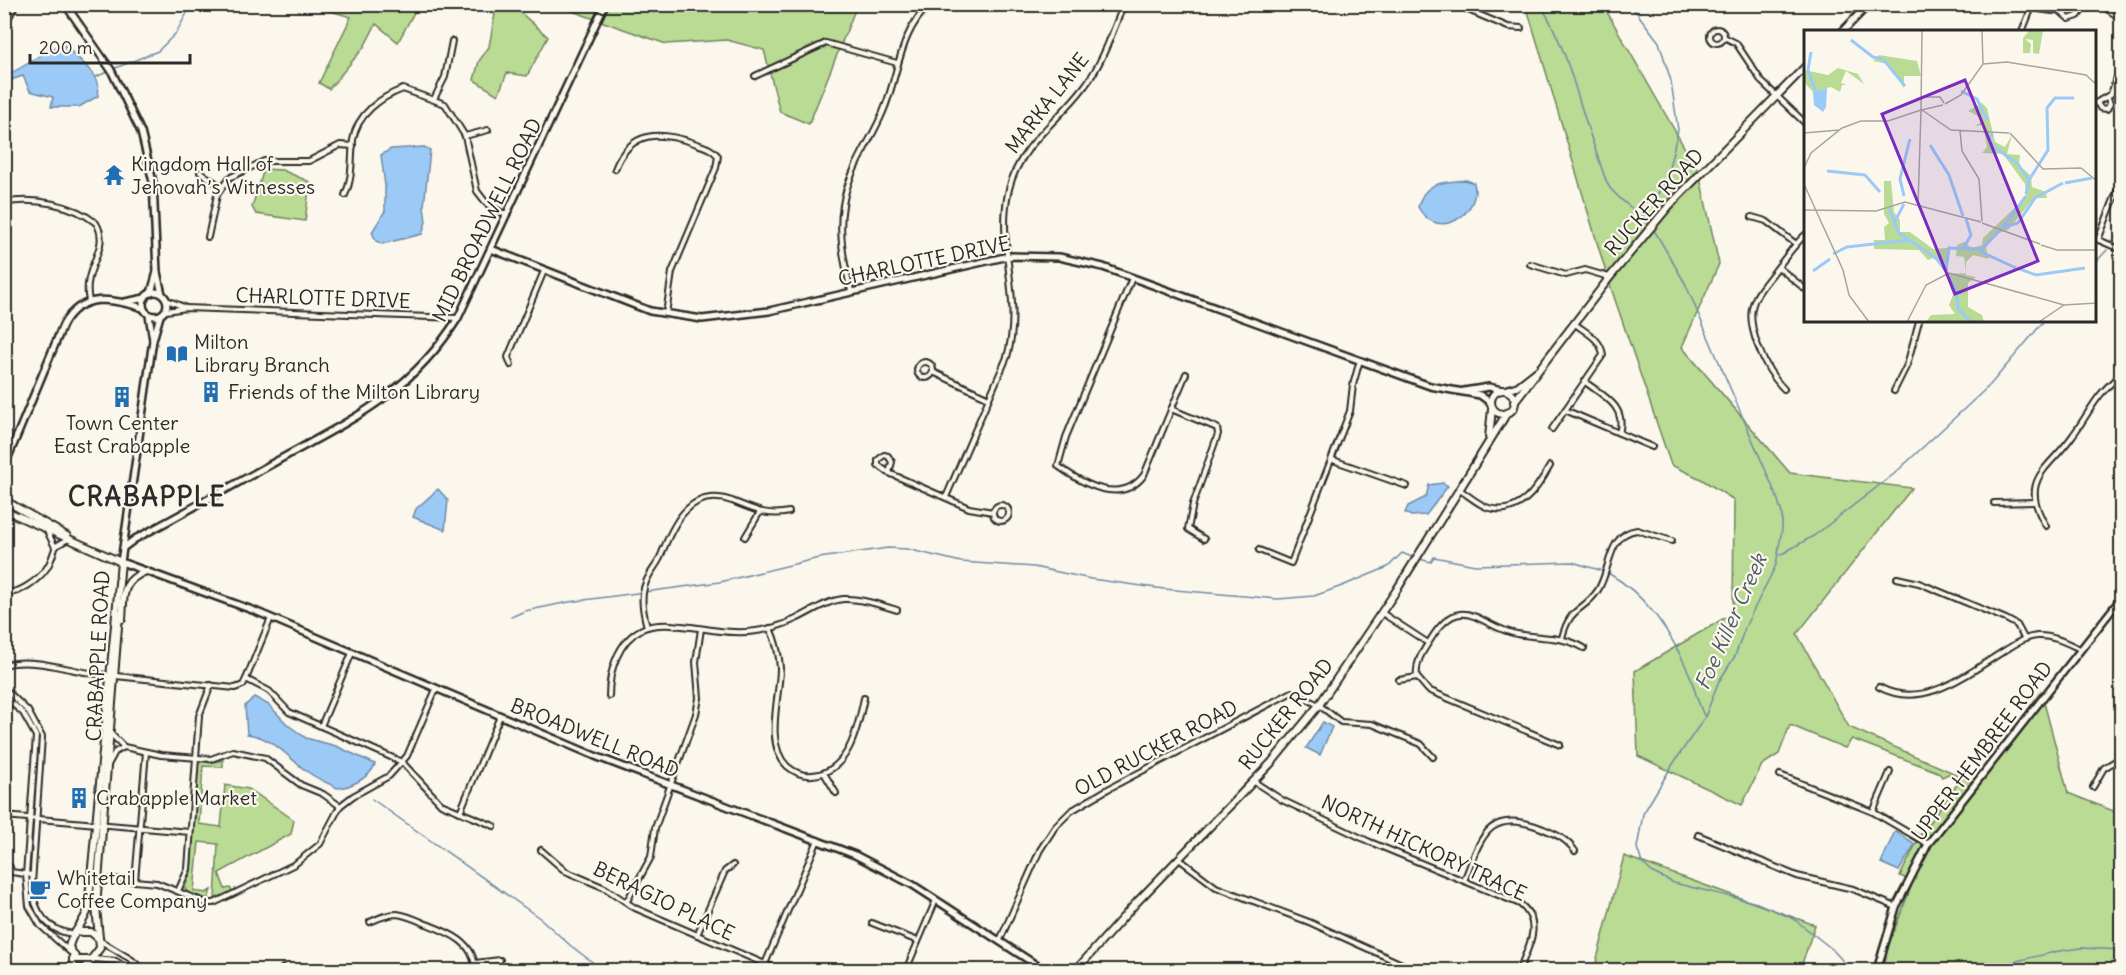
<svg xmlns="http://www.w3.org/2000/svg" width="2126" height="975" viewBox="0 0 2126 975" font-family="Delius,sans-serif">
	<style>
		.green { fill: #b9db94; stroke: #728360; stroke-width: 1.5 }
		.water { fill: #9bcaf7; stroke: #6e8aa5; stroke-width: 1.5 }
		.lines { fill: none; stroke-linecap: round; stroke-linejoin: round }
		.stream { stroke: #6e8aa5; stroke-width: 1.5 }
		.minor-casing { stroke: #2b2b2b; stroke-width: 8 }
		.tertiary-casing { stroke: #2b2b2b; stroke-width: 10 }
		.secondary-casing { stroke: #2b2b2b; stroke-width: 10 }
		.minor { stroke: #fbf7ec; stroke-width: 4 }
		.tertiary { stroke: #fbf7ec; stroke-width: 5 }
		.secondary { stroke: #fbf7ec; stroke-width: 6 }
		.labels { text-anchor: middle; stroke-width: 4.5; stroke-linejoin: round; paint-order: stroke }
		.street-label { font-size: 20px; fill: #2b2b2b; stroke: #fbf7ec }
		.poi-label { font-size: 20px; fill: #2b2b2b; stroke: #fbf7ec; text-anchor: start }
		.water-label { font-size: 21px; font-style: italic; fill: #4d5b68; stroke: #fbf7ec }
		.district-label { font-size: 26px; font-weight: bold; letter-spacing: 1.5px; fill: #2b2b2b; stroke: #fbf7ec }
		.inset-river { fill: none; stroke: #9bcaf7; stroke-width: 3 }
		.inset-road { fill: none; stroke: #a8a59f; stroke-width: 1.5 }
		.view { fill: #7b2cbf; fill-opacity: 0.15; stroke: #7b2cbf; stroke-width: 3 }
		.inset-edge { fill: none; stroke: #2b2b2b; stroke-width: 3 }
	</style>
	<rect width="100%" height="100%" fill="#fbf7ec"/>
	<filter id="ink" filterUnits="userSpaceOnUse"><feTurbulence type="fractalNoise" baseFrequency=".0167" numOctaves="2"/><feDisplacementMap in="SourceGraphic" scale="12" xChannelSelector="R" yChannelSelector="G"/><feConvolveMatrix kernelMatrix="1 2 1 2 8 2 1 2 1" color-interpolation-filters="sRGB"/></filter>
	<g filter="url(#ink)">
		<g class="green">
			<polygon points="309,5 418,5 398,42 376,24 364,47 329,89 319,83 351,17"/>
			<polygon points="463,5 525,5 521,13 548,37 527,76 507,73 498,95 474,80 479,61 489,47 495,14"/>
			<polygon points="555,5 857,5 809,124 780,112 764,50 727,40 666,44"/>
			<polygon points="1526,5 1603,5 1699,173 1719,264 1682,347 1790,473 1912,488 1797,634 1849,727 1976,783 2041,691 2068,793 2121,814 2121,970 1883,970 1889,944 1913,882 1900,876 1922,832 1961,779 1948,774 1942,777 1938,772 1852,739 1845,748 1790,725 1779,754 1762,765 1742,805 1638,756 1635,671 1733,613 1734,500 1701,479 1671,465 1608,279"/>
			<polygon points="264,169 282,170 310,182 305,221 256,214 252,207"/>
			<polygon points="223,760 223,767 203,766 199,824 221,827 225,785 249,789 294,820 291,834 219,873 225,889 230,888 233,892 215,900 218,844 199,842 194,891 206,893 211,890 208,899 186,892 185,887 191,872 197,765 203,761 211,763"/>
			<polygon points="1624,856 1815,925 1800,970 1594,970"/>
		</g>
		<g class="water">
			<path d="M61,45L66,46C78,60 103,75 98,96L79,107H51L53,97L30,91L23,76L5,82V75C26,69 40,51 61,45Z"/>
			<polygon points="424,147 430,150 424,206 426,222 422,234 382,244 376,241 372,232 385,211 385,186 381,155 391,149"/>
			<path d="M1466,180L1474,183C1482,212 1438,244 1418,207C1425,180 1443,183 1466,180Z"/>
			<polygon points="1443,483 1448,486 1426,515 1411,516 1405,513 1408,506 1426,497 1429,485"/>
			<polygon points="438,489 448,500 445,530 413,517 416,509"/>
			<path d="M254,697L269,705L288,725L306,738L336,746L375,764C371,777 351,787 338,788C327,783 315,778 305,770C286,755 272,737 247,734L245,706Z"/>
			<polygon points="1323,722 1332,727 1320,755 1306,748"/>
			<polygon points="1895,831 1915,844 1899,871 1881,863"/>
		</g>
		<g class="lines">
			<g class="stream">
				<path d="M1540,4C1569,49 1578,105 1597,154C1601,165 1604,179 1610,188C1619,199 1630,207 1641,216"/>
				<polyline points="1630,4 1659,42 1671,81 1678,130 1666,181 1643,217 1651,226"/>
				<polyline points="113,69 158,51 176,33 192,4"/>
				<polyline points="96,77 109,71"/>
				<polyline points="1654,230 1685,283 1777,497 1782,514 1782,529 1776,565 1746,625 1735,656 1718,683 1705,717 1673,764 1643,814 1637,848 1642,863 1653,873 1674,883 1757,903 1794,919 1832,949 1851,970"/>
				<polyline points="2116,238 2122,230"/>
				<polyline points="2094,264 2107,250"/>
				<polyline points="1780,555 1815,535 1894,474 1990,385 2044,321"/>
				<polyline points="1419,559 1431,562 1434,557 1475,565 1572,562 1603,571"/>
				<path d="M1608,573C1647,595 1671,633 1689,673C1695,688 1697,703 1705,717"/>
				<polyline points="511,617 525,611 569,602 720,582 819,558 888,548 907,549 961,562 1034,567 1091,579 1164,589 1278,599 1314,596 1342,586 1388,567 1402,553 1414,558"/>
				<polyline points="372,799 541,919 571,946 603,970"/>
				<polyline points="1978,970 2059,951 2081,948 2122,950"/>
			</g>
			<defs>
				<g id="minor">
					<polyline points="1454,4 1508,27 1521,28"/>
					<polyline points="2099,4 2122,19"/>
					<polyline points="2032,8 2052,11 2081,4"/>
					<polyline points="2059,10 2069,19 2078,16 2081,12 2079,5"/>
					<polyline points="4,27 16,4"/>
					<circle cx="1717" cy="36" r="7"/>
					<polyline points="2022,32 2033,4"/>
					<polyline points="1724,37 1736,43 1762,82 1805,123"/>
					<polyline points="755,76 826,43 897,63"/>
					<polyline points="434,99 445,77 452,41"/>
					<polyline points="2094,104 2111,94 2122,63"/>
					<polyline points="2098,104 2100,108 2107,109 2110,104 2108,98"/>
					<polyline points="465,136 488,130"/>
					<path d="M615,169C630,130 660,131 694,143C703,146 712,148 718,156L716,168L672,272L666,314"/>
					<polyline points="200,172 222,187"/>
					<path d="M345,195C353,178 351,159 353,140C357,114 381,97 403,89L445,104L465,136L477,191L487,204L506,215"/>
					<path d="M4,203C33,197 73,204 96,223C112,249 81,267 89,301"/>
					<polyline points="1752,217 1766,221 1796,244"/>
					<polyline points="208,237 217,195 229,178 264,161 309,161 340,145 353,146"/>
					<polyline points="2094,238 2122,250"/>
					<polyline points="2098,240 2122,179"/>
					<polyline points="1530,264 1566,275 1585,270 1609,277"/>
					<polyline points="1778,267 1805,289"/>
					<path d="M1132,278L1066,437L1058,466C1083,484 1121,506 1144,475L1186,374"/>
					<path d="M851,291C844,262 838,235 843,205C848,171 870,143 883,112C899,75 898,34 930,4"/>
					<polyline points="167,300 186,308"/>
					<polyline points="166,311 186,308 457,318"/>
					<circle cx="925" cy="370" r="8"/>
					<polyline points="511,365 508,357 544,271"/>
					<polyline points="933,372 989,398"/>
					<path d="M1585,382C1604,396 1627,407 1619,433"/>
					<path d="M1784,389C1771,376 1764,363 1758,346C1743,307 1754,297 1778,267C1787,256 1794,245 1805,235"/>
					<polyline points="1894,391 1907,365 1919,321"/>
					<polyline points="1171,409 1217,428 1218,434 1193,504 1188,529 1204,539"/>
					<polyline points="1565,410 1652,447"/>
					<path d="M1552,429L1603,355C1601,339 1587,333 1575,324"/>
					<polygon points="884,455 888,456 892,462 889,473 878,465 878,460"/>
					<polyline points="1333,460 1407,486"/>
					<polyline points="889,473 969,508 993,512"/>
					<path d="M1460,490C1469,496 1479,505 1489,508C1520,516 1537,489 1550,466"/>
					<path d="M946,497L1007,357C1024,300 995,244 1009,189C1020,144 1058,122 1084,87C1103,63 1112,32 1124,4"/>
					<polyline points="1994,503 2035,502"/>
					<circle cx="1001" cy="513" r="8"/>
					<path d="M2046,526C2017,478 2050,469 2073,435C2092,409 2095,395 2122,374"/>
					<polyline points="47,531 55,547"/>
					<polyline points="745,537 760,512"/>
					<polyline points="1259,550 1291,563 1350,411 1353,385 1360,360"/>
					<polyline points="1897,578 1919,583 2006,619 2017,625 2024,638"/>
					<path d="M4,591C17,597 39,579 46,569C51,563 53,553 56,546L68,539"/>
					<polyline points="1382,613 1428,643"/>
					<path d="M647,627C642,608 639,592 650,574C653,569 657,564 660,558C672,526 689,486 732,501C753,509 767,517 789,512"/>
					<path d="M770,628C776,641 779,654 780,668C780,697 764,743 787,766C794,772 803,776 812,775C849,773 858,727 864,698"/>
					<path d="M1562,638C1570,605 1584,612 1598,590C1611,570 1607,534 1637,530L1672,541"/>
					<path d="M4,665C32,657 68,670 96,674C142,679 188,683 235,688L243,685L246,679L271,618"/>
					<polyline points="246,679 269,691 289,712 402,762 441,804 494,826"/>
					<polyline points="1399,680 1417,677"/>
					<path d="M1879,687C1923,711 1967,674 2004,651C2014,645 2024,637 2037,636C2052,635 2067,643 2080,649"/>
					<path d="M4,688L28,711L42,737L32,884C33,911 47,932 75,934"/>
					<polyline points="4,696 23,713 36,736 26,875 29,906 40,925 70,952"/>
					<path d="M609,696C609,671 618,641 642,629C665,618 709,632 734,632C755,633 777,628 796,619C811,612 826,601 843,599C859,598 881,605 897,610"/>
					<polyline points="321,726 352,653"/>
					<polyline points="111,734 124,747 161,755 211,759 233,751 265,758 301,785 323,794 340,806"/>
					<path d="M1560,745L1428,690L1417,677C1415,662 1423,651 1431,639C1462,589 1481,628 1517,634C1542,639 1562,635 1584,648"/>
					<polyline points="109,763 115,752 124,747"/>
					<polyline points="824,773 836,793"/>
					<polyline points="1780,775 1873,812 1928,844"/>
					<path d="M1253,781L1282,800L1370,842L1520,904C1544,923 1528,948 1519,970"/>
					<polyline points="2093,787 2104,768 2122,757"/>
					<polyline points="460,812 500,716"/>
					<polyline points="1873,812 1890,772"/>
					<polyline points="4,816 190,832"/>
					<polyline points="1698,835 1797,876 1853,889 1896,907"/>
					<polyline points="541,850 565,871 605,888 635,908 779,970"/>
					<polyline points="1179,859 1216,887 1309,922 1415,970"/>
					<polyline points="4,863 10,867 11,872 32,875"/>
					<polyline points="112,879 157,883 206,903 214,903 295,864 320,844 340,806 353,796 389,776 407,756 436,689"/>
					<polyline points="135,881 146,752"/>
					<path d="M1464,881C1481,838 1487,807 1541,828C1555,834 1566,838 1575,851"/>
					<polyline points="178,891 188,869 199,716 211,685"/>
					<polyline points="627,901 651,857 655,828 696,714 699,698 696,662 701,629"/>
					<path d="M370,922C379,918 387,914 397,914C406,915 415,919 424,923C447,932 475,941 475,970"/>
					<polyline points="872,923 918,941"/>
					<polyline points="4,931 6,930"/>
					<polyline points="697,935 725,871 733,865"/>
					<polyline points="99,940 132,960 143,970"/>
					<polyline points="1000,940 1040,850 1055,827 1071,811 1108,789 1292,692 1319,705 1341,722 1372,724 1421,744 1433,757"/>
					<polyline points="94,959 116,961 130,970"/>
					<polyline points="475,963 500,960"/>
					<polyline points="765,964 818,840"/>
					<polyline points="4,965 18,970"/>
					<polyline points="281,970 283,968"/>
					<polyline points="906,970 936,900"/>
				</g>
				<g id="tertiary">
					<polyline points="65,4 111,70 141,132 153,182 157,272 162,294"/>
					<polyline points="491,249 650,311 702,319 769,311 1009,256 1059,257 1103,267 1430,386 1480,395 1491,403"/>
					<circle cx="155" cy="304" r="12"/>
					<polyline points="151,293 157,272"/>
					<polyline points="125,302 145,298"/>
					<polyline points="149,315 153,340"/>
					<polyline points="160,316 153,340 121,562 255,611 595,756 855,855 913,885 1044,970"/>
					<polyline points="1464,391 1489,387 1502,390"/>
					<path d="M4,467L63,325C81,292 112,298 143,308"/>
					<path d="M123,548L135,539C182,514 228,488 275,462C351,420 410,394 458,318L605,4"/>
					<polyline points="1877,970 1896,907 1928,844 2122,597"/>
				</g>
				<g id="secondary">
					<polyline points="1842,32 1869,4"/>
					<polyline points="1506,390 1518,386 1537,371"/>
					<circle cx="1503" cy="402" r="12"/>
					<polyline points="1514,402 1610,277 1668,207 1805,67"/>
					<polyline points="1489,437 1492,409"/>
					<polyline points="4,500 67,536"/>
					<polyline points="4,510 121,562"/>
					<path d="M122,619C124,595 120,582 146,571"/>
					<polyline points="78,932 91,932 98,938"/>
					<path d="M92,960H77L69,947C71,933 84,924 88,909L121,562"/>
					<polyline points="73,970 73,957"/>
					<polyline points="83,970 100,948 96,907 119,614"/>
					<polyline points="1076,970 1136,903 1272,762 1319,705 1396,591 1507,413"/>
				</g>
			</defs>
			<use href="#minor" class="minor-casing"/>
			<use href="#tertiary" class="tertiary-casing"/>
			<use href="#secondary" class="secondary-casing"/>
			<use href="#minor" class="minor"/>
			<use href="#tertiary" class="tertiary"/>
			<use href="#secondary" class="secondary"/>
		</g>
	</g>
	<defs>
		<symbol id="temple-bare" viewBox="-9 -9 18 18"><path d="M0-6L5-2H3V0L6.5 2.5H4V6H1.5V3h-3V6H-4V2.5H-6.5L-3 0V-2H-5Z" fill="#1f6fb2" stroke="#fbf7ec" stroke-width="2.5" paint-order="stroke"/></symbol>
		<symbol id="library-bare" viewBox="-9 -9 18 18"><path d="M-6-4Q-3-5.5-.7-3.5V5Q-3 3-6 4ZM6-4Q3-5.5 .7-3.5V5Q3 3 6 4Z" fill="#1f6fb2" stroke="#fbf7ec" stroke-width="2.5" paint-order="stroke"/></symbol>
		<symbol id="building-bare" viewBox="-9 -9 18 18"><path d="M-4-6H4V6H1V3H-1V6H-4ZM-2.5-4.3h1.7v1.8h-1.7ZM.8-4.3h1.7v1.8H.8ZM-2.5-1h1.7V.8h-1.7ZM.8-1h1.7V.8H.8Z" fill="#1f6fb2" stroke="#fbf7ec" stroke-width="2.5" paint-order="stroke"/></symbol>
		<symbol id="cafe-bare" viewBox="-9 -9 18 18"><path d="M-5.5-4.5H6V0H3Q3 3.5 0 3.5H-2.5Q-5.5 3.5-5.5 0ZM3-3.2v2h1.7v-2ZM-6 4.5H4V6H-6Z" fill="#1f6fb2" stroke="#fbf7ec" stroke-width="2.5" paint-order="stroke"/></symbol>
	</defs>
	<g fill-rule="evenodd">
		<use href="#temple-bare" x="99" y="160" width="30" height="30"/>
		<use href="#library-bare" x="162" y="339" width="30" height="30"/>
		<use href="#building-bare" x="196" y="377" width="30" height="30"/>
		<use href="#building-bare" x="107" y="382" width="30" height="30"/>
		<use href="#building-bare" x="64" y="783" width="30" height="30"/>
		<use href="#cafe-bare" x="25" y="874" width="30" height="30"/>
	</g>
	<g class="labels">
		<g class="street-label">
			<text transform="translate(1047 103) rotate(-52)" y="7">MARKA LANE</text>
			<text transform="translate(1654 202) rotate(-48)" y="7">RUCKER ROAD</text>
			<text transform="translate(487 220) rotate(-64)" y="7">MID BROADWELL ROAD</text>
			<text transform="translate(924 261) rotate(-12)" y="7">CHARLOTTE DRIVE</text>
			<text transform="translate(323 298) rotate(2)" y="7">CHARLOTTE DRIVE</text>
			<text transform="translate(98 656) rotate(-87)" y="7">CRABAPPLE ROAD</text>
			<text transform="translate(1286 714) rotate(-51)" y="7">RUCKER ROAD</text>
			<text transform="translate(595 738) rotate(22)" y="7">BROADWELL ROAD</text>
			<text transform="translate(1156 748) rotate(-28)" y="7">OLD RUCKER ROAD</text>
			<text transform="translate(1982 751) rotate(-53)" y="7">UPPER HEMBREE ROAD</text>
			<text transform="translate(1424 848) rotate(25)" y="7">NORTH HICKORY TRACE</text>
			<text transform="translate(664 901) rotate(26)" y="7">BERAGIO PLACE</text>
		</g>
		<g class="poi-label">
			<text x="131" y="171">Kingdom Hall of<tspan x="131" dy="23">Jehovah’s Witnesses</tspan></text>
			<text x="194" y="349">Milton<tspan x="194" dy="23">Library Branch</tspan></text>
			<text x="228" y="399">Friends of the Milton Library</text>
			<text x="122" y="430" text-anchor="middle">Town Center<tspan x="122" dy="23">East Crabapple</tspan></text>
			<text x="96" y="805">Crabapple Market</text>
			<text x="57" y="885">Whitetail<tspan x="57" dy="23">Coffee Company</tspan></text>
		</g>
		<g class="water-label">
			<text transform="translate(1731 622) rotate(-66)" y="7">Foe Killer Creek</text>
		</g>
		<g class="district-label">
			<text x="147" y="506">CRABAPPLE</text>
		</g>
	</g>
	<g transform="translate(1804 30)">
		<rect width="292" height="292" fill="#fbf7ec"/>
		<path d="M225,1H239L235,24L229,23V10L221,9L227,14L226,23H219V8ZM75,25L113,31L117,46H100V58L84,34L69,31ZM34,38L54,44L60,54L42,41L37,53L43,55H38L36,62L27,57L9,62L0,52V40L24,45ZM178,73L183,78L191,112L201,117L208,105L203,124L216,125L215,135L227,146L228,157L242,162L243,168H230L204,200L189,205L182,218L185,229L169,225L162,232V245L172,247L164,253V277L178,285L180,292H122L127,285L151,284L145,275L149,265L142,244L162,243L160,227L152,226L153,215L160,212L168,218L178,215L179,208L222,167L221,154L199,124L178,123L183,117L179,95L170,96L176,93V87L164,81ZM80,151H87L90,182L96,190V202H106L129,219L144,218V236H138L129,228L124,230L115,220L70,219V210H81L80,197L85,193L80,184Z" fill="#b9db94"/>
		<path d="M23,58L22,77L19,82L10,75L9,62Z" fill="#9bcaf7"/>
		<path class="inset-river" d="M47,10L69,27L79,29L101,56M7,22L4,40L12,62M157,61L173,69L183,90M188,103L186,110L190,117L214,134L224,149M126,115L145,145L159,186M23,141L61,145L76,162M261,153L288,148M222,164L225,150L244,120L243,78L251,68H270M100,166L96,149L106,109M85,179L95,203L133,229L141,240M90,193L100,174M199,197L222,166M159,219L167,205L162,189M175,221L212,238M29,224L43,217L105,210M213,238L232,245L281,238M9,241L26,229M142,241L145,218L178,219L199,197L214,193L231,168L259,153M143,244L153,263L154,279L167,292"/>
		<path class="inset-road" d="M178,1L179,34M203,32L282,45L293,55M119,67H136L140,73M141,74L157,65L179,34L203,32M117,80L118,1M118,80L147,100L205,103M156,101L158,121L175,149L178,191M0,103L35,100M206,103L239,139L277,138L293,151M0,138L7,123L38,98L57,91H84L117,80M0,154L39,240L45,265L65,292M114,175L117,80L139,75M0,180L72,181L101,172L177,192M178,193L236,214M237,215L253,220H293M103,292L122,255L145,243L260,275M235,292L260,275L293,273"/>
		<path class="view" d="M161,50L234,231L151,264L78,84Z"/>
		<rect width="292" height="292" class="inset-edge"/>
	</g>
	<rect width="2126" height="975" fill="none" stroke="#fbf7ec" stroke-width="24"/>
	<rect x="12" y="12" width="2102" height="951" fill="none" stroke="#2b2b2b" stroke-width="2" filter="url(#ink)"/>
	<path d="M30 54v9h160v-9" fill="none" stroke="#2b2b2b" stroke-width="3"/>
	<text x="39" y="54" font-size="18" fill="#2b2b2b" stroke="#fbf7ec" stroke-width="4.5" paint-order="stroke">200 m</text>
</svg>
